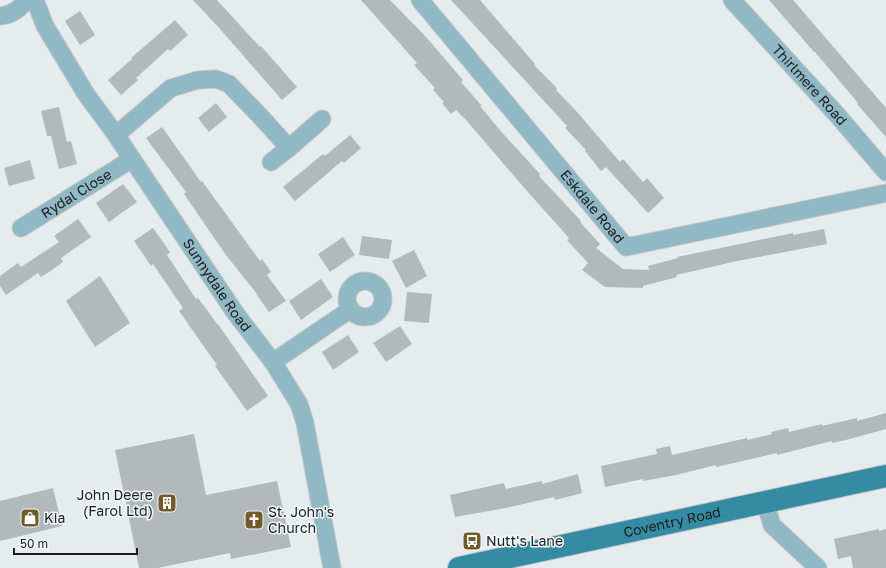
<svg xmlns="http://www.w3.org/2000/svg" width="886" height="568" viewBox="0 0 886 568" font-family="'Golos Text',sans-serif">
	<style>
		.building { fill: #b3b8ba }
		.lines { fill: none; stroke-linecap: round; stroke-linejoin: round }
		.minor-casing { stroke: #c1c6c7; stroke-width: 19 }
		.major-casing { stroke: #c1c6c7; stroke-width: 24 }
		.minor { stroke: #90b8c5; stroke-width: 17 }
		.major { stroke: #358ba4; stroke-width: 22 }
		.labels { text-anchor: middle; stroke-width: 3; stroke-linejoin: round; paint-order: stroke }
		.street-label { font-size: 14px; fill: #191b1c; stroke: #f3f9fb }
		.poi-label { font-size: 14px; fill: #191b1c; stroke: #f3f9fb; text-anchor: start }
	</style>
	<rect width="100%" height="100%" fill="#e6ebed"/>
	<g class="building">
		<polygon points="193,0 217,0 260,47 261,46 297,87 282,100 220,29"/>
		<polygon points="361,0 390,0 426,37 463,80 461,82 482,106 480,106 498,128 540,174 539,176 581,221 580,222 600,244 596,248 623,269 649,270 648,266 678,258 677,257 774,237 793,233 793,235 824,229 827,244 737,261 676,275 677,277 643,286 643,288 605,287 582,270 588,263 567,240 569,238 527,191 466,120 456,110 451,114 442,103 444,102 433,90 435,88 414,65 417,63"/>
		<polygon points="451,0 480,0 535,64 534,65 557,88 556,90 577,112 620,162 623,159 643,182 647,178 664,198 648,213 606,167 601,171 585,151 586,150 565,128 567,126"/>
		<polygon points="769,0 793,0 886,108 886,137 857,104 858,103 815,52 814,52"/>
		<polygon points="80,11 95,35 80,45 65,21"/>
		<polygon points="175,20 188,35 170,51 168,49 136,78 138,80 121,95 108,80 132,59 131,58"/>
		<polygon points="216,103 227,117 209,132 198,118"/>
		<polygon points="59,107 67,142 71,141 77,164 59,169 51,136 47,136 41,111"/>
		<polygon points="162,127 201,182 202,181 260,261 262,259 271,272 267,275 286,301 269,312 256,294 257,294 226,255 184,194 186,192 146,138"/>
		<polygon points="350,135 361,148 344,163 342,161 295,201 283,187 323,154 325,156"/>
		<polygon points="30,160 35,179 9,186 4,168"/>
		<polygon points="123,184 137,202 109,222 96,203"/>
		<polygon points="78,219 91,237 61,258 63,262 52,270 41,277 38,273 6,295 0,286 0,276 18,263 21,267 59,242 54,236"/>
		<polygon points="153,228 170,252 167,255 196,299 198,298 218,325 218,324 268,396 247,411 215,366 217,365 179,311 183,308 153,264 151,266 134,241"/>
		<polygon points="362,236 392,240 389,259 359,255"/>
		<polygon points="343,237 355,255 330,272 318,254"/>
		<polygon points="414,250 427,276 406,288 392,261"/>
		<polygon points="100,276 130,323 95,347 66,301"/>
		<polygon points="321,279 333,297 301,320 289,301"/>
		<polygon points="407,292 432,294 429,323 404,321"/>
		<polygon points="400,326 412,344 386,362 373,343"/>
		<polygon points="348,335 359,352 333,370 322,352"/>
		<polygon points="886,413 886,429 846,440 832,443 832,441 777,455 777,453 716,467 716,465 676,475 643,481 643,479 605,487 601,466 657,454 656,449 670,446 672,455 747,438 747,440 772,434 771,432 788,428 789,432 822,424 822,426 857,418 857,421"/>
		<polygon points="194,434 206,495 277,481 291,547 231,559 230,553 158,568 139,568 115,450"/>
		<polygon points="578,474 582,493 555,500 554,497 506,508 455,517 450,495 504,483 506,489 542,481 542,484"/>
		<polygon points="53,488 62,526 0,541 0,501"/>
		<polygon points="879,529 879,531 886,529 886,568 853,568 851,556 838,559 834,539"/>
	</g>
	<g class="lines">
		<defs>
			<g id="minor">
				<path id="s1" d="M35,0L45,26L86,94L116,135L236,314L273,362L299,404L305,423L332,568"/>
				<path id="s2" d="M420,0L626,247L886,193"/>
				<path id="s3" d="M732,0L839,117L886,172"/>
				<path d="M0,16C12,15 19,9 27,0"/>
				<polyline points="116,135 171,88 198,80 216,79 229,84 261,117 289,148 271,162"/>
				<polyline points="289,148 322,119"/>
				<path id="s4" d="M21,228L132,159"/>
				<circle cx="365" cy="299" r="18"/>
				<polyline points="273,362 351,309"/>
				<polyline points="765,502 772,525 818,568"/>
			</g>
			<g id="major">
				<path id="s5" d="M459,568L886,476"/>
			</g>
		</defs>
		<use href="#minor" class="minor-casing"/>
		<use href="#major" class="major-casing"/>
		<use href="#minor" class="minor"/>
		<use href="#major" class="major"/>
	</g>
	<defs>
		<symbol id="building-square" viewBox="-11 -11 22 22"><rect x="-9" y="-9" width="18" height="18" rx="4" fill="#735a2b" stroke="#f3f9fb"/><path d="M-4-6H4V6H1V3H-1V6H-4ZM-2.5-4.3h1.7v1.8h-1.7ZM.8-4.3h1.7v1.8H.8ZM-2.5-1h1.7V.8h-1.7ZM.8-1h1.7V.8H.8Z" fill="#fff"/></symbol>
		<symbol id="shop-square" viewBox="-11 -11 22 22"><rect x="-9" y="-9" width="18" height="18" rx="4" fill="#735a2b" stroke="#f3f9fb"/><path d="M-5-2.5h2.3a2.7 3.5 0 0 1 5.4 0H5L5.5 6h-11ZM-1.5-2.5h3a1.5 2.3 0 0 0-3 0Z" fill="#fff"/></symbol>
		<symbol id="church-square" viewBox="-11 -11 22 22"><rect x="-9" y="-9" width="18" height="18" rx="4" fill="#735a2b" stroke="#f3f9fb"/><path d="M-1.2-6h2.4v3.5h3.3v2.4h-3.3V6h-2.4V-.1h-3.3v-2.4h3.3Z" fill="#fff"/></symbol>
		<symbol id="bus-square" viewBox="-11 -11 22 22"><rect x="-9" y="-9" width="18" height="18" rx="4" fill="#735a2b" stroke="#f3f9fb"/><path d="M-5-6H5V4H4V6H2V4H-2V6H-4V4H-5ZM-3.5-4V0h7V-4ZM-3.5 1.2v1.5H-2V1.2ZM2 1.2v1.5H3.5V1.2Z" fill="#fff"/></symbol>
	</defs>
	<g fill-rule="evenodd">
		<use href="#building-square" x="156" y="492" width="22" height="22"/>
		<use href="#shop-square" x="19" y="507" width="22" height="22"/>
		<use href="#church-square" x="243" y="509" width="22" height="22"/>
		<use href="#bus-square" x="461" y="530" width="22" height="22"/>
	</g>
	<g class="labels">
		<g class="street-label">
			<text dy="5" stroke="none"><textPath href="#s3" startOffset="115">Thirlmere Road</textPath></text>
			<text dy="5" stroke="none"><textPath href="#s4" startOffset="65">Rydal Close</textPath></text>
			<text dy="5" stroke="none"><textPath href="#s2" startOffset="269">Eskdale Road</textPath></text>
			<text dy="5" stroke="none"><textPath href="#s1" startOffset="339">Sunnydale Road</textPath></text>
			<text dy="5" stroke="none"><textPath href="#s5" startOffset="218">Coventry Road</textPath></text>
		</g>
		<g class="poi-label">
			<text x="153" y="500" text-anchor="end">John Deere<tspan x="153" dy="16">(Farol Ltd)</tspan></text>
			<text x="268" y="517">St. John's<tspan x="268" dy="16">Church</tspan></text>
			<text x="44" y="523">Kia</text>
			<text x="486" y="546">Nutt's Lane</text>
		</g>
	</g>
	<path d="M14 548v6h123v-6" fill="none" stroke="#191b1c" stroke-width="2"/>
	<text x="20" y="548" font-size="12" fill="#191b1c" stroke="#f3f9fb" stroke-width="3" paint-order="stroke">50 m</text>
</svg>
